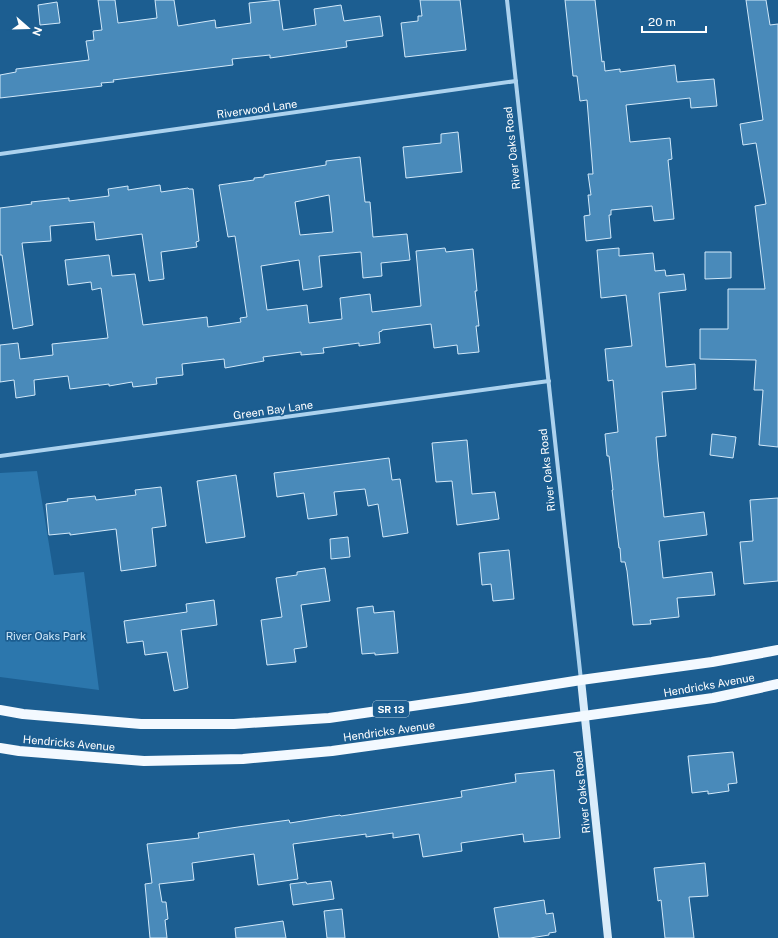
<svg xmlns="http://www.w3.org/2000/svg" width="778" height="938" viewBox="0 0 778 938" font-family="'Public Sans',sans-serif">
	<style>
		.green { fill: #2c77ad }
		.building { fill: #498aba; stroke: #d2e9fa; fill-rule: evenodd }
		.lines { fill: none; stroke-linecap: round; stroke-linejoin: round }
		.street { stroke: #acd2ee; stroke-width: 4 }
		.secondary { stroke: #d9ecfa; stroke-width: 8 }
		.primary { stroke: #f3f9ff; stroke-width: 10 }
		.labels { text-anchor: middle; stroke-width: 3.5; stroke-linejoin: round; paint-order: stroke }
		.shield { fill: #1c5e91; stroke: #bbcfde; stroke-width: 1 }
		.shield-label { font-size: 10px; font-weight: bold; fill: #fff }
		.street-label { font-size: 11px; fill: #fff; stroke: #1c5e91 }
		.park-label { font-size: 11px; fill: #d2e9fa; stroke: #1c5e91 }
	</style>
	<rect width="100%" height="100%" fill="#1c5e91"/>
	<polygon class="green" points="37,471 54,575 84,572 99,690 0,677 0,473"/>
	<g class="building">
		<polygon points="98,0 115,0 118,23 157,18 155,0 174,0 178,26 215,20 216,28 251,23 249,3 279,0 283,30 316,25 314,9 341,5 344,21 380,16 383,36 346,41 347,47 270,58 270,55 232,59 233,65 113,80 114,82 101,83 102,86 0,98 0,75 16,72 16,69 89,60 86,41 94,40 93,31 102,30"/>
		<polygon points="420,0 460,0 466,50 405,57 401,23 418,21 418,16 422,16"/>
		<polygon points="565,0 595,0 602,62 604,61 605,71 620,69 620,72 675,65 677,82 714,79 717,106 691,108 690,98 626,105 630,142 670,138 672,159 668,160 674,219 654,221 652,206 611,210 611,215 609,215 611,238 586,241 584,216 590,215 588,195 591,195 588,174 593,174 587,100 580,101 577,76 573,76"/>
		<polygon points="746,0 766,0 770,25 778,24 778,447 759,445 763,390 754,390 756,360 700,359 700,329 728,329 728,289 765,289 755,206 766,204 756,143 743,145 740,124 763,120"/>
		<polygon points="57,2 60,23 40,25 38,5"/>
		<polygon points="458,132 462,172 406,178 403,147 441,143 441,134"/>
		<path d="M360,157L365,202H370L373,237L407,234L410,260L381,263L382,276L363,278L361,252L319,256L322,287L303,290L299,260L261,266L267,310L307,305L309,323L342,319L340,298L370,294L372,312L421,306L416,251L445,248L446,252L473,249L477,291H475L479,326H476L479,352L458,354L457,345L434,348L431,324L382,330V331L379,332L380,343L359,346V343L323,348L324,353L301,355V352L263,357L264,361L225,368L224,359L182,364L183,375L156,378L157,384L133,387L132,382L109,386V384L70,389L68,376L34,380L35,395L16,398L14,380L0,382V345L18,343L20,359L53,355L52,344L108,338L101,288L92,290L91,282L68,285L65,260L109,255L112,276L135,274L143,325L207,317L208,327L241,322L240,318L247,317L235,236L228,237L219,185L254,180V178L264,177V175L326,165V161ZM329,195L333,232L300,235L295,202Z"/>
		<polygon points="160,185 161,192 188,188 189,189 193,189 199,241 196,242 197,247 161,252 164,279 149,281 142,234 96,240 94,222 50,226 51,241 22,243 33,325 13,329 2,255 0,255 0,208 32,204 31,202 69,198 69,201 109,196 108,189 128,186 128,190"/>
		<polygon points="619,248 619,256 653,253 655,271 665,270 666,276 684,274 686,290 659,293 666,367 695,364 696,389 662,392 666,436 656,437 658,461 664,517 704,512 707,535 659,541 663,578 712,572 715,595 677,598 679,617 650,620 651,624 633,625 627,571 625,562 621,562 620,548 619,548 612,490 613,490 609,456 607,456 605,434 618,432 613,380 608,381 605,349 632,346 626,295 601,298 597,250"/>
		<polygon points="705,252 731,252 731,278 705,279"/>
		<polygon points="712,434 736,437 733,458 710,455"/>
		<polygon points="467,440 472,494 495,492 499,519 457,525 452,481 436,482 432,443"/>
		<polygon points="389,458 392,480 400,479 408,533 383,537 378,504 368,506 365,489 334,492 337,515 308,519 304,493 277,497 274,473"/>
		<polygon points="236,475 245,537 206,543 197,481"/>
		<polygon points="161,487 166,526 152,528 156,566 121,571 116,529 70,535 70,533 49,535 46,504 68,501 67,499 95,496 96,500 136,495 135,490"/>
		<polygon points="778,498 778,581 744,584 740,542 753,541 750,500"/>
		<polygon points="348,537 350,557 331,559 330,539"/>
		<polygon points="509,550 514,599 493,601 491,584 482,585 479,553"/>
		<polygon points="325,568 330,601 301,605 307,647 294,649 296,662 267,665 261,620 282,617 276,578 297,575 297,572"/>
		<polygon points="214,600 217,625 181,630 188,688 174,691 167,652 145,655 143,641 127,643 124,621 187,612 186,604"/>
		<polygon points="373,606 374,613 394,611 398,653 375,655 375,653 362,654 357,608"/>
		<polygon points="733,752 737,783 728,784 729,791 708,794 708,791 692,793 688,756"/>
		<polygon points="554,770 560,838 524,842 523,834 461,843 462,851 423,857 419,834 393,838 393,833 366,837 366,834 293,844 298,879 258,885 254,854 192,863 194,880 159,884 162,902 166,902 168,919 165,920 167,938 150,938 145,884 152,883 147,844 199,838 198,833 238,827 289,820 290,823 340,815 341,816 462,797 461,791 516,782 515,774"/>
		<polygon points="705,863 708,896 689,897 694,938 665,938 661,900 658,901 654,868"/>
		<polygon points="331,881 334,899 293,905 290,884 306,882 307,884"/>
		<polygon points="544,900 546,914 553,913 556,932 549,933 549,935 530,938 499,938 494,908"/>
		<polygon points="342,909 345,938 327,938 324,911"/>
		<polygon points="283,921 286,938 236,938 235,928"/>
	</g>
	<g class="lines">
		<g class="street">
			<polyline points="507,0 581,680"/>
			<polyline points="0,154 516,81"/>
			<polyline points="0,456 549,381"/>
		</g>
		<polyline class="secondary" points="581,680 608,938"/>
		<g class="primary">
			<polyline points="0,710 23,714 141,724 234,724 329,718 468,698 581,680 712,662 778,650"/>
			<polyline points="0,748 19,751 144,761 243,759 332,751 713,698 778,684"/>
		</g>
	</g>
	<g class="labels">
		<rect class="shield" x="373" y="701" width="36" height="16" rx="3"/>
		<g class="shield-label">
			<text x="391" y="713">SR 13</text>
		</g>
		<g class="street-label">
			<text transform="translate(257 109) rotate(-8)" y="4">Riverwood Lane</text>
			<text transform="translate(512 148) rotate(-96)" y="4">River Oaks Road</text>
			<text transform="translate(273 410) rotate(-8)" y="4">Green Bay Lane</text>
			<text transform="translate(547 470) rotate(-96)" y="4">River Oaks Road</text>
			<text transform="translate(709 685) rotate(-10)" y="4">Hendricks Avenue</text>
			<text transform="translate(389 731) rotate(-8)" y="4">Hendricks Avenue</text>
			<text transform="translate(69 743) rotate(5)" y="4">Hendricks Avenue</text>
			<text transform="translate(582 792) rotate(-96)" y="4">River Oaks Road</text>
		</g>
		<g class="park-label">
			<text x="46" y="640">River Oaks Park</text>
		</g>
	</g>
	<g transform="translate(28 28) rotate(110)" stroke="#1c5e91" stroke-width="3" paint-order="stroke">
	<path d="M0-3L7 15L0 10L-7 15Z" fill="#ffffff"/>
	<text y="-6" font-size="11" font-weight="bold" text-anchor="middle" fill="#ffffff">N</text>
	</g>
	<path d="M642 26v6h64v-6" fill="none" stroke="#ffffff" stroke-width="2"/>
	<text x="648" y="26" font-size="12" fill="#ffffff" stroke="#1c5e91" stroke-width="3" paint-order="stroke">20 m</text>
</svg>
